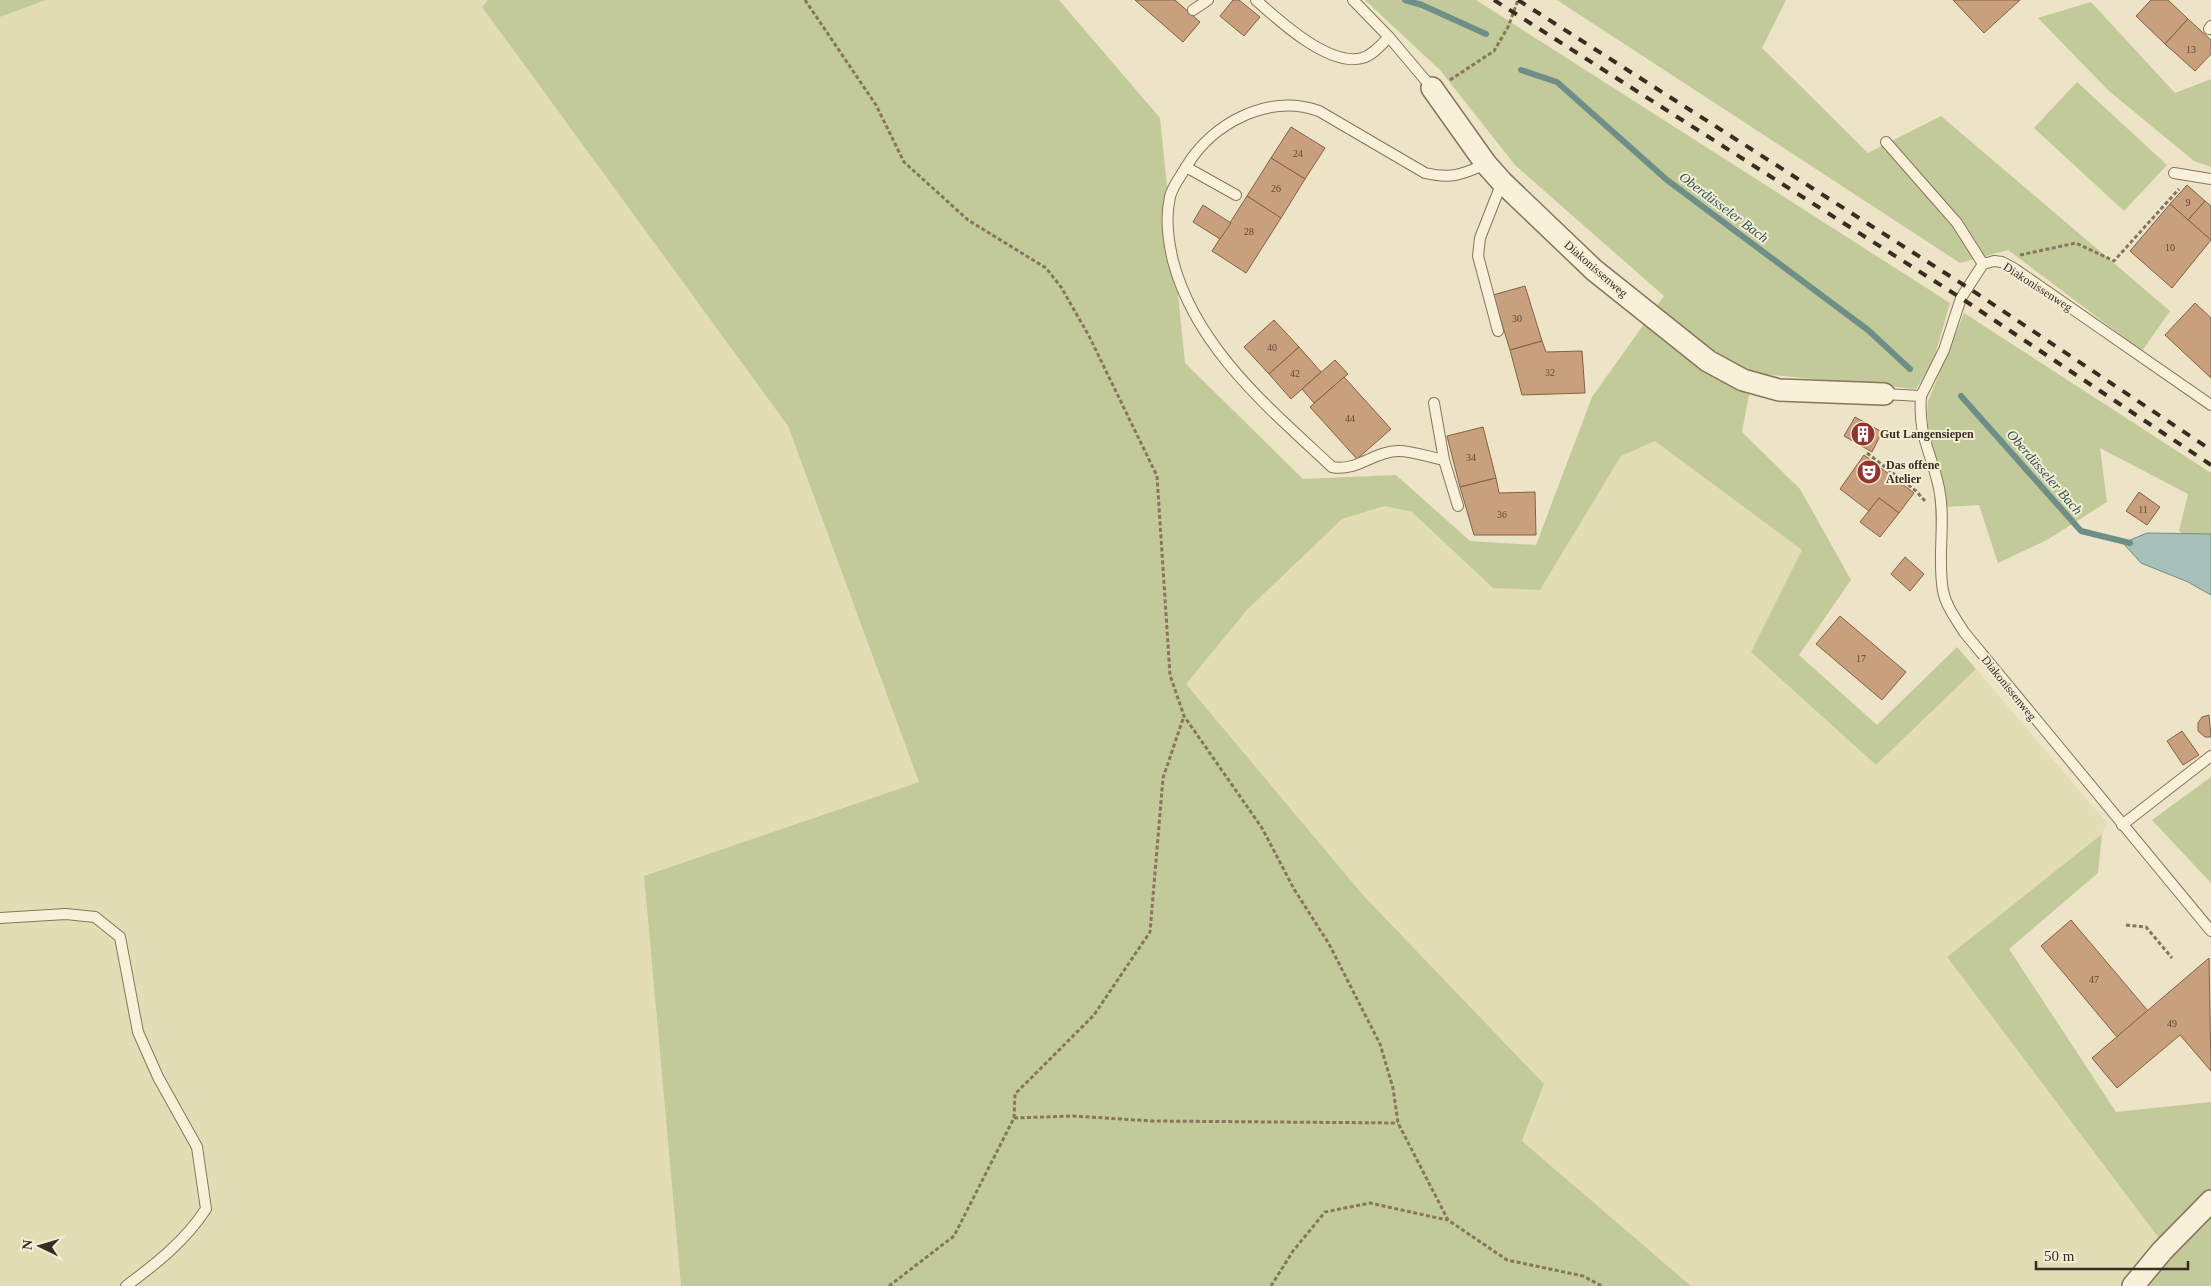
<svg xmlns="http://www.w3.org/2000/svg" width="2211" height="1286" viewBox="0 0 2211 1286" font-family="'Times New Roman',serif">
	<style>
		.farmland { fill: #e2ddb4 }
		.green { fill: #c3ca9a }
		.water { fill: #a7c0ba; stroke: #6e8f88 }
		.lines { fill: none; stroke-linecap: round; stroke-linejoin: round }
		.stream { stroke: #6e8f88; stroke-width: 6 }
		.building { fill: #c9a07e; stroke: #866043 }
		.service-casing { stroke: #87755d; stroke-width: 12 }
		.minor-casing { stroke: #87755d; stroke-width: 24 }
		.path { stroke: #87755d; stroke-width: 3; stroke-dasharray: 4 2.5; stroke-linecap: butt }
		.service { stroke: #f8f0d9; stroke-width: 10 }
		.minor { stroke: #f8f0d9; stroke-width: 21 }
		.rail { stroke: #382d20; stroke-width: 4; stroke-dasharray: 9 9; stroke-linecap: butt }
		.labels { text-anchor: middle; stroke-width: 4; stroke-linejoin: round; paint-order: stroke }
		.number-label { font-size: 10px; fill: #5c4a38 }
		.street-label { font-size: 12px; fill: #382d20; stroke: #f4edd6 }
		.poi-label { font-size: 12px; font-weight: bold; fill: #382d20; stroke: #f4edd6; text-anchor: start }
		.water-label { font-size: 14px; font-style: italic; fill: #305756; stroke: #f4edd6 }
	</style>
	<rect width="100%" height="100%" fill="#ede3c6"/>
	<g class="farmland">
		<polygon points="46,0 488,0 482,7 788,426 919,782 644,876 681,1286 0,1286 0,17"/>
		<polygon points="1655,441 1803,550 1751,652 1876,765 1976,669 2107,823 2102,834 1947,957 2163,1242 2127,1286 1691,1286 1522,1141 1544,1084 1363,895 1185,684 1247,610 1342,519 1385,506 1412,512 1442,539 1540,590 1621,456"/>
	</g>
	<g class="green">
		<polygon points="0,0 46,0 0,17"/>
		<polygon points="488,0 1059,0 1160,118 1185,363 1303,479 1396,475 1470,541 1536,545 1592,397 1664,296 1515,165 1440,70 1365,0 1476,0 1950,303 1933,362 1916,389 1753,373 1742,432 1800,489 1851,580 1799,655 1877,725 1957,647 1976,669 1876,765 1751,652 1802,550 1655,441 1621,456 1540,590 1493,588 1412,512 1385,506 1342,519 1247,610 1186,684 1363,895 1544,1084 1522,1141 1691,1286 681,1286 644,876 919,782 788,426 482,7"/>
		<polygon points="1557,0 1786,0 1762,48 1868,153 1941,116 2170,311 2142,351 2008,250 1960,263"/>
		<polygon points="2091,2 2175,93 2211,79 2211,167 2194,161 2109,91 2038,18"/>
		<polygon points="2077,82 2167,165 2124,211 2034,128"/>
		<path d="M1964,313L2211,473V553L2179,531L2188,494L2100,448L2107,502L2047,540L1998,563L1979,505L1944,507C1943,470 1923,437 1928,401Z"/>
		<polygon points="2211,777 2211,883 2152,820"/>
		<polygon points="2102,834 2098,873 2009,949 2116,1112 2211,1102 2211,1286 2127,1286 2162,1242 1947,957"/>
	</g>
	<polygon class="water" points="2147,533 2211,534 2211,595 2188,582 2141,563 2123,543"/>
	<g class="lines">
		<g class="stream">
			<polyline points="1405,0 1422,5 1486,34"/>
			<polyline points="1521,70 1557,82 1667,180 1868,330 1910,369"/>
			<polyline points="1961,396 2081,531 2130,543"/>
		</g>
	</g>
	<g class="building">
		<polygon points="1135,0 1175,0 1200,22 1183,42"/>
		<polygon points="1233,0 1239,0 1260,17 1244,36 1220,16"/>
		<polygon points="1953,0 2020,0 1984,33"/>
		<polygon points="2151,0 2168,0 2188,19 2165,44 2136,16"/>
		<polygon points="2188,19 2211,40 2211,54 2195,71 2165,44"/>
		<polygon points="1291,127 1325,148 1305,179 1271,158"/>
		<polygon points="1271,158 1305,179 1281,218 1247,196"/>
		<polygon points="2187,185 2205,201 2188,220 2170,204"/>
		<polygon points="1247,196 1281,218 1246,273 1212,251"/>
		<polygon points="2205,201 2211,206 2211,240 2188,220"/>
		<polygon points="2170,204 2211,240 2172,288 2130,251"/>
		<polygon points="1203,205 1231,223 1220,239 1193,222"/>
		<polygon points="1525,286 1542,341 1510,350 1493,295"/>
		<polygon points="2195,303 2211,318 2211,378 2165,335"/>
		<polygon points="1274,320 1299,347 1269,374 1244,347"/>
		<polygon points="1542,341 1546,352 1582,351 1585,393 1522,395 1510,350"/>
		<polygon points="1299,347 1321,372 1291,399 1269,374"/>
		<polygon points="1335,360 1348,374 1314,403 1302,389"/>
		<polygon points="1344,377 1391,429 1357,459 1310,407"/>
		<polygon points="1855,417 1882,432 1872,452 1844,436"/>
		<polygon points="1483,427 1496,478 1460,487 1447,436"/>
		<polygon points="1864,455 1914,493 1899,513 1879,498 1869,511 1840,489"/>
		<polygon points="1496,478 1499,493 1535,492 1536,535 1474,535 1460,487"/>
		<polygon points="2139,492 2160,507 2147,525 2126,511"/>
		<polygon points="1879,498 1899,513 1880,537 1860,522"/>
		<polygon points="1905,557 1924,574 1910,591 1891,574"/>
		<polygon points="1840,616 1906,672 1882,700 1816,644"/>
		<polygon points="2209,715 2211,737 2205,737 2198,731 2198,723 2202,717"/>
		<polygon points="2182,731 2199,755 2183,765 2167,741"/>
		<polygon points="2071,920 2148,1011 2117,1037 2041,946"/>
		<polygon points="2209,958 2211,1071 2180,1035 2117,1088 2092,1058"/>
	</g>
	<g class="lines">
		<defs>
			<g id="service">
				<path d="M1256,0C1278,20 1329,67 1362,58C1373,55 1381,45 1389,37"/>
				<polyline points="1353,0 1389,37 1432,88"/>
				<polyline points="1193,10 1208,0"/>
				<polyline points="2209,29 2211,26"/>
				<polyline points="1886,142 1957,223 1983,264"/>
				<path d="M1186,167C1181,176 1172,187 1170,197C1165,218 1168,240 1173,261C1196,348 1269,408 1332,467C1357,472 1374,451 1398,451C1413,451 1429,457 1444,460"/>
				<polyline points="2174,173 2211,179"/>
				<path d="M1236,195L1186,167C1212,123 1269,93 1319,111L1425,173C1451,179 1461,175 1486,164"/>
				<polyline points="1498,331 1478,256 1480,238 1502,182"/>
				<polyline points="1884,394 1921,396 1944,350 1961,298 1983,264 1994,261 2002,262 2015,269 2211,405"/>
				<path d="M1921,396C1918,437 1931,451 1939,488C1946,522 1937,557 1943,591C1946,606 1956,619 1964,632L2211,931"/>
				<polyline points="1434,403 1444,460 1458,506"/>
				<polyline points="2122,825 2211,756"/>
				<path d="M0,918L66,914L95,917L120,937L138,1032L158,1077L197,1147L206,1209C185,1241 156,1264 126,1286"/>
			</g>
			<g id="minor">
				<polyline points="1432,88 1486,164 1502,182 1594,270 1708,361 1743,380 1779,390 1884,394"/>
				<polyline points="2133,1286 2162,1251 2211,1201"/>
			</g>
		</defs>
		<use href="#service" class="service-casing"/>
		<use href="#minor" class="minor-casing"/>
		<g class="path">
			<polyline points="805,0 876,105 904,162 968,220 1046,268 1061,287 1089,336 1157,476 1170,675 1184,716 1262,828 1294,889 1329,944 1380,1044 1393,1088 1398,1123 1448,1220 1507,1260 1583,1276 1602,1286"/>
			<polyline points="1450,80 1494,51 1508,27 1518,0"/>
			<polyline points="2020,255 2076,243 2114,261 2179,189"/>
			<polyline points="1867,453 1916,491 1925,501"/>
			<polyline points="2126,925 2146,927 2172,958"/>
			<polyline points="1014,1118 1073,1116 1152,1121 1398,1123"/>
			<polyline points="889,1286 954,1236 1014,1118 1015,1094 1094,1015 1150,932 1163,778 1184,716"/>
			<polyline points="1271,1286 1293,1251 1325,1212 1370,1203 1447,1220"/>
		</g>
		<use href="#service" class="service"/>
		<use href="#minor" class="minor"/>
		<g class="rail">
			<polyline points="1494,0 1961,298 2211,465"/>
			<polyline points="1518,0 1967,287 2211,450"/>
		</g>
	</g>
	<defs>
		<symbol id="building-disc" viewBox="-11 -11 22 22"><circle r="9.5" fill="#94332f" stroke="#f4edd6"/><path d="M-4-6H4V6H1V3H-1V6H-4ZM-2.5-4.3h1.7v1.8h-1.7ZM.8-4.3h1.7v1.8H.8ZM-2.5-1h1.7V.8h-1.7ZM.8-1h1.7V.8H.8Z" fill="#fff"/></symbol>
		<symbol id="theatre-disc" viewBox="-11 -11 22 22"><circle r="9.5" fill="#94332f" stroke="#f4edd6"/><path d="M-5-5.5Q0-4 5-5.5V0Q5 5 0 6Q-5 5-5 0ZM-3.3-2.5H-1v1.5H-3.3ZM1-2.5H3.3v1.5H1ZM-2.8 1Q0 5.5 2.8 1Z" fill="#fff"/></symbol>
	</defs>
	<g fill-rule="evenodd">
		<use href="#building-disc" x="1849" y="420" width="28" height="28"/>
		<use href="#theatre-disc" x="1855" y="458" width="28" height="28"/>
	</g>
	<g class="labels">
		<g class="number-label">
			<text x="2191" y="53">13</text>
			<text x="1298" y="157">24</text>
			<text x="1276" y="192">26</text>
			<text x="2188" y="206">9</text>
			<text x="1249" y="235">28</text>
			<text x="2170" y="251">10</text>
			<text x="1517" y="322">30</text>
			<text x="1272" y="351">40</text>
			<text x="1550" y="376">32</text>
			<text x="1295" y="377">42</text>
			<text x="1350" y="422">44</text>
			<text x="1471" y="461">34</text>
			<text x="2143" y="513">11</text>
			<text x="1502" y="518">36</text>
			<text x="1861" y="662">17</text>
			<text x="2094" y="983">47</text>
			<text x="2172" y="1027">49</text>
		</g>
		<g class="street-label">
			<text transform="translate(1596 269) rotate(41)" y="4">Diakonissenweg</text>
			<text transform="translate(2038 287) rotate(33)" y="4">Diakonissenweg</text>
			<text transform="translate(2009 688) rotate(51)" y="4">Diakonissenweg</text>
		</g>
		<g class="poi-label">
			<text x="1880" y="438">Gut Langensiepen</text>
			<text x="1886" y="469">Das offene<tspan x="1886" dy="14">Atelier</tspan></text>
		</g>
		<g class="water-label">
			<text transform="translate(1724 207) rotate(37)" y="5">Oberdüsseler Bach</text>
			<text transform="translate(2045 472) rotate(49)" y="5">Oberdüsseler Bach</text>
		</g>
	</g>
	<g transform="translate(40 1246) rotate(275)" stroke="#f4edd6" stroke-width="4" paint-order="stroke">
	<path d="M0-4L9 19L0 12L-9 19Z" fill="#382d20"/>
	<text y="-8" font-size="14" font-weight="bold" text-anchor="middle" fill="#382d20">N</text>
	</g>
	<path d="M2036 1261v8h152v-8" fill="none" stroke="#382d20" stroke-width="2.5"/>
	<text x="2044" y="1261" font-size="15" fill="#382d20" stroke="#f4edd6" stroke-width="4" paint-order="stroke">50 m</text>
</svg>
